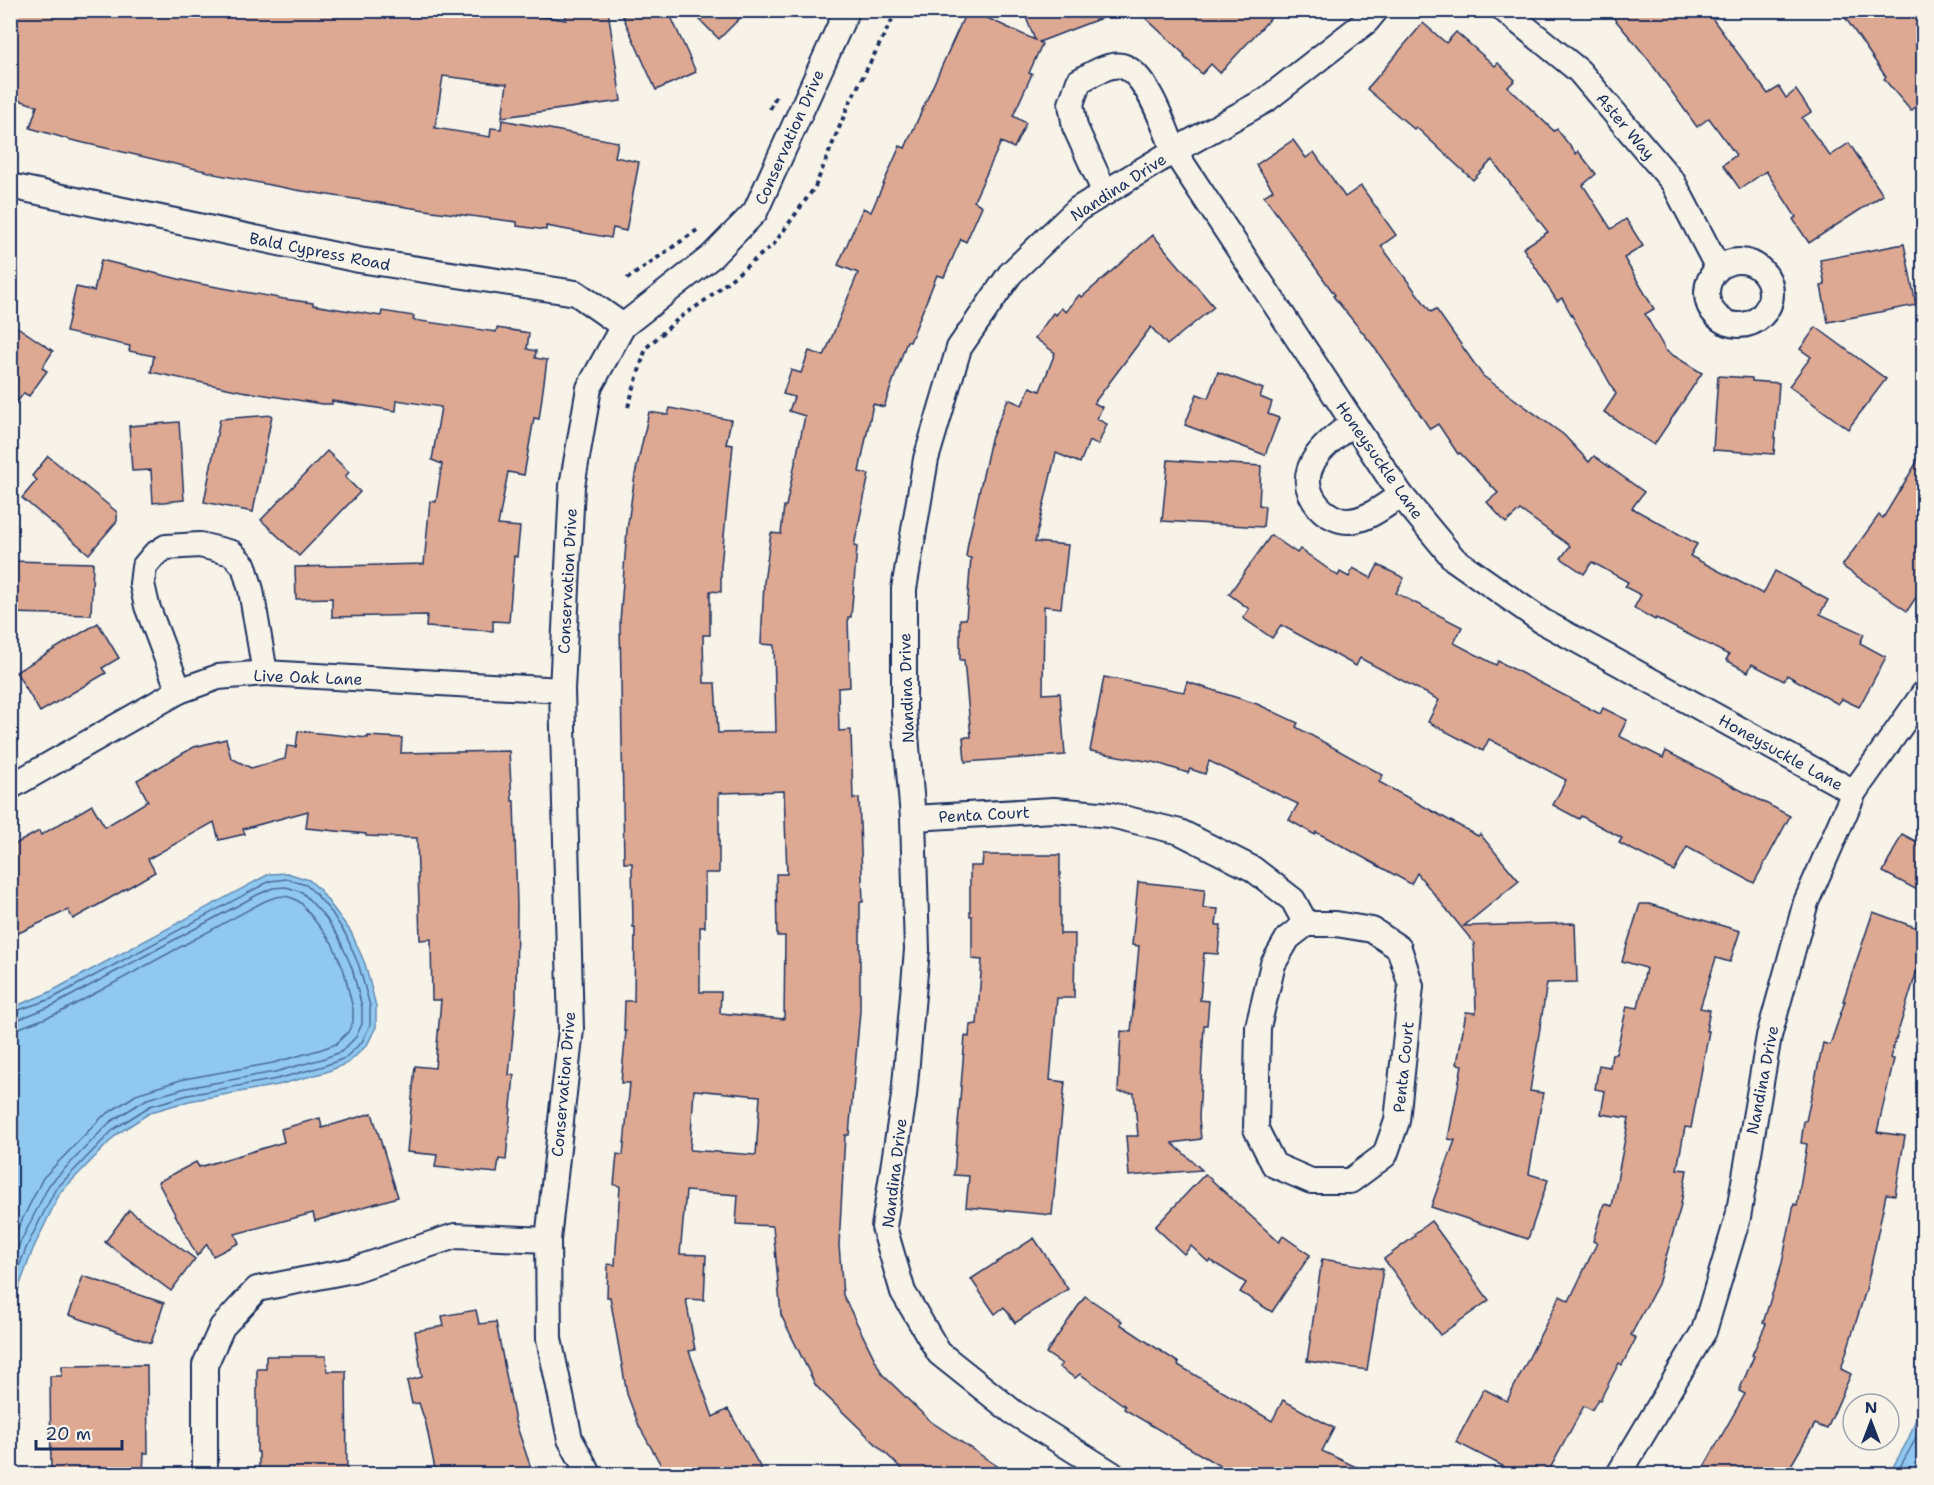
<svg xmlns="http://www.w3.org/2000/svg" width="1934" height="1485" viewBox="0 0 1934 1485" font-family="'Shantell Sans',sans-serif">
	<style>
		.water { fill: #90c8ef; stroke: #618bb5; stroke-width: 1.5 }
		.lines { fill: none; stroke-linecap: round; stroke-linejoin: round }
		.shore { stroke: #4a6c98; stroke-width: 1.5 }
		.building { fill: #dea993; stroke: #1b2f5e; stroke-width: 1.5; fill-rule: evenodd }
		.street-casing { stroke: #1b2f5e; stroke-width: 28 }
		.path { stroke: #1b2f5e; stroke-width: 4; stroke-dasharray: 4.5 4.5; stroke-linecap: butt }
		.street { stroke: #f7f3e8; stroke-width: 24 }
		.labels { text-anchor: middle; stroke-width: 4.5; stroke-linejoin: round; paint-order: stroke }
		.street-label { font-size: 16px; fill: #1b2f5e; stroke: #f7f3e8 }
	</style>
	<rect width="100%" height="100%" fill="#f7f3e8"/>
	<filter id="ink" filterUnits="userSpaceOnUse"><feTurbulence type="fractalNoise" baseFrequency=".0167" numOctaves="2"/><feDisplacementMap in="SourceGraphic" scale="12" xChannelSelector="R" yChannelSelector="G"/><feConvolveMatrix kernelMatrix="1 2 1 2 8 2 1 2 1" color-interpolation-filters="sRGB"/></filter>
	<g filter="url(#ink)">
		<g class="water">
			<polygon points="287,873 309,880 319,889 351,932 365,964 376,1006 376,1027 367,1045 348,1063 326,1072 278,1085 189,1101 151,1112 117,1134 60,1193 33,1249 11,1309 11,1008 48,993 269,874"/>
			<polygon points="1923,1401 1923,1474 1889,1474 1908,1440"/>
		</g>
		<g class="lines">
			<g class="shore">
				<polyline points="10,1013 51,999 270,881 287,879 306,885 315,893 332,913 346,935 359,966 370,1006 370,1025 362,1042 345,1058 324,1066 277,1079 188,1095 150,1106 114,1129 55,1190 27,1246 10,1290"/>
				<polyline points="10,1020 17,1020 54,1005 259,894 273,888 286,887 302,892 326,918 339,938 352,968 362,1007 362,1024 356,1037 341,1052 322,1059 275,1072 186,1088 147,1099 110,1122 49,1185 20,1243 10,1269"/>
				<path d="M10,1029L19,1028L59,1013L263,902C278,895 289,893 302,904L332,943L344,971L353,1009V1022L348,1032L336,1044L319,1050L273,1063L184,1079L139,1093L102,1117L43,1178L10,1244"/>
				<polyline points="1896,1474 1914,1442 1924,1417"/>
			</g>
		</g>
		<g class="building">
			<polygon points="10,10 499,10 566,20 565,10 608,10 621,101 502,117 507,84 443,76 435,128 490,137 491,128 501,129 502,120 618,142 615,157 639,162 626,231 613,228 611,238 546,226 546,230 517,226 517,222 432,211 296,190 214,174 214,173 71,140 30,128 37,106 10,97"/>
			<polygon points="620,10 668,10 696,72 656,90"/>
			<polygon points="690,10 748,10 719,39"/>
			<path d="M967,10H970L1035,40L1023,10H1116L1117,12L1039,42L1042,44L1029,73L1032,74L1013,116L1026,123L1014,148L1001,142L974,201L982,206L966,242L961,239L944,277L937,275L910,342L907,341L884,407L873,404L859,472L869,474L854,546L857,547L851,617H848L850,687L838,688L839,731L851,730L853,799L859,798L863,902H860V1011L849,1135H845L839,1245L843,1295L882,1374L930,1421L1009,1474H907L816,1386L781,1315L773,1226L736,1224L738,1195L686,1191L680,1254L706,1255L704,1300L686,1299L695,1350L689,1351L713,1417L728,1409L764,1474H666L639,1426L627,1394L610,1297H607L608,1264L615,1265L620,1186L614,1185L617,1154L623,1155L630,1083H621L626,1031H624L625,1001H634L635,927H633L632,863H624L620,622L627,530L635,475L649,412L668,415L670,408L731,420L726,444L733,445L721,566V592L710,591V635H703L704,683H715L718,733L776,732L774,645L761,644L764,582L771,533L781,534L784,506H786L805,416L789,411L794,397L783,394L791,370L801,373L809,351L824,356L858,273L838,265L863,208L871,212L900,146L905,148ZM784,791L787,874H776L777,936H785L784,1019L720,1013L721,992H700V927H705V873H719V793ZM694,1090L760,1096L756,1155L690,1150Z"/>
			<polygon points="1137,10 1278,10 1220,73 1211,64 1202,74 1184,57 1185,55"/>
			<polygon points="1607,10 1706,10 1768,94 1779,87 1786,98 1796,90 1811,112 1802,118 1830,156 1849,143 1883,195 1809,243 1793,219 1796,217 1766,171 1740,189 1723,165 1736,155 1709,118 1697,127 1648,59"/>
			<polygon points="1840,10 1923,10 1923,100 1911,111 1884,79 1886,77"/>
			<polygon points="1423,23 1446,43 1456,32 1495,66 1498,63 1515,80 1508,87 1554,131 1557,129 1576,154 1578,151 1596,174 1583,185 1611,229 1626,219 1643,246 1624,258 1654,309 1645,314 1666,351 1702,373 1654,445 1604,412 1616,394 1562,298 1557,301 1523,248 1548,232 1492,160 1473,180 1416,127 1414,129 1367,89"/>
			<polygon points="1293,140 1306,158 1314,152 1345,197 1361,186 1396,235 1381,246 1431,312 1436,309 1483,376 1564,435 1589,462 1594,456 1644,492 1632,508 1697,544 1690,556 1763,594 1775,571 1828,600 1820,614 1864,634 1860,643 1886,657 1859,707 1842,699 1838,704 1787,675 1784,681 1752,664 1748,672 1726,660 1729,655 1656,618 1655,620 1634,608 1641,595 1625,587 1628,582 1592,562 1584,574 1561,558 1570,546 1520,510 1506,523 1487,502 1498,493 1460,453 1458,454 1438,424 1430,429 1372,344 1333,296 1335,295 1264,196 1273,190 1256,165"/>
			<polygon points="1153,235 1214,307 1167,345 1151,327 1094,403 1102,407 1097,419 1107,424 1098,445 1089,441 1080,463 1056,453 1035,542 1068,545 1061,608 1044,606 1043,694 1060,693 1065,755 965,762 963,737 971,737 964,660 960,660 960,619 966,619 971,558 966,557 968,543 991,439 1008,399 1022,405 1030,387 1040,391 1055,353 1035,338 1053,313 1056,315 1061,308 1066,312 1079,295 1082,297"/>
			<polygon points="1904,244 1916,305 1828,322 1821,286 1825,285 1820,260"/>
			<polygon points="101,260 195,283 284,299 313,303 313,305 381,316 382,311 414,316 413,320 496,332 497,328 529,333 527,349 536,351 535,358 547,360 539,419 534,418 524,475 508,472 498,525 520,527 517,557 514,556 509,622 493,621 493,631 426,627 427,615 332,617 332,598 296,599 295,567 424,564 430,501 436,502 442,464 432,460 441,407 397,400 396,411 332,401 332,404 322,404 241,391 151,372 154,356 129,351 130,346 66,332 76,287 94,291"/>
			<polygon points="10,322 53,351 42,368 47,371 29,396 24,393 10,411"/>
			<polygon points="1816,327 1886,379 1848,429 1789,386 1811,357 1800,349"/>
			<polygon points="1218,372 1263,389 1260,397 1272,402 1268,414 1279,418 1265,455 1185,425 1197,394 1208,398"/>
			<polygon points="1718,376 1752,378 1752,381 1779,383 1774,454 1713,450"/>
			<polygon points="272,415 253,512 204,502 220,419"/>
			<polygon points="179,422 184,500 153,503 151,470 132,471 129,426"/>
			<polygon points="327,451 349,472 345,477 360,492 299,556 261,520"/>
			<polygon points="1923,452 1923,587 1907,611 1842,566 1879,515 1883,518"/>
			<polygon points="48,456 117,512 117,521 89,554 22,498 37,480 32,476"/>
			<polygon points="1168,460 1261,466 1259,505 1265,506 1263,527 1162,521"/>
			<polygon points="1271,535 1297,553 1300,549 1338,576 1340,572 1349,577 1353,568 1371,578 1378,565 1404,578 1396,593 1462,627 1454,643 1496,665 1498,661 1600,714 1603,708 1627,720 1619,736 1663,758 1666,751 1790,816 1754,883 1687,847 1674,871 1619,843 1622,838 1581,816 1579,819 1553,805 1566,780 1489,739 1483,751 1428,722 1439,700 1360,658 1356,666 1281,625 1272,638 1243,618 1249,609 1229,594"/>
			<polygon points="10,561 93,563 91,615 10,613"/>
			<polygon points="98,623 119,658 102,668 106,673 40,712 16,672"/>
			<polygon points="1104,677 1184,692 1187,682 1257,704 1298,723 1296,727 1383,775 1379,782 1478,836 1480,834 1519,881 1464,926 1575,923 1577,982 1547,983 1530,1091 1543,1093 1529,1174 1548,1180 1528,1239 1431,1207 1455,1140 1448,1139 1462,1065 1457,1064 1466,1012 1476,1013 1474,943 1417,873 1411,884 1337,843 1316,832 1315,835 1289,820 1298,804 1209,761 1205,774 1190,769 1188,773 1157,763 1090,751"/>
			<polygon points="298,731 368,738 368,736 402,738 401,753 509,751 512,801 514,801 517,906 516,1002 509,1075 514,1075 506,1160 499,1159 497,1173 435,1167 437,1155 407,1152 415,1066 435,1068 441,1000 432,1000 431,939 420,940 417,838 366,836 366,834 306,828 308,811 243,829 245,834 219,840 214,822 148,859 155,872 100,904 73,919 68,910 10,937 10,847 39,831 41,835 92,805 105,827 148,801 137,780 194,747 226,739 231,758 251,768 285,759 287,746 296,747"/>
			<polygon points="1902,834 1923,845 1923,893 1883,872"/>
			<polygon points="983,855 1060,855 1060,934 1075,934 1074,998 1057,998 1050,1080 1065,1082 1052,1215 966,1207 969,1176 954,1175 965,1036 969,1037 970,1025 977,1024 982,960 972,959 972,916 970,916 970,866 982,866"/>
			<polygon points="1138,882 1205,889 1203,908 1218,909 1216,925 1221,925 1218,954 1204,953 1200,1000 1209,1001 1207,1025 1204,1025 1199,1118 1201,1139 1172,1143 1202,1170 1129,1176 1126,1136 1138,1136 1134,1093 1118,1092 1121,1031 1131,1032 1139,946 1132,945"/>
			<polygon points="1640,904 1649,904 1740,931 1730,962 1716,958 1700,1008 1710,1010 1706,1031 1709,1031 1691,1128 1685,1127 1677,1169 1687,1170 1680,1209 1658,1284 1631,1335 1636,1338 1622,1365 1619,1363 1600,1400 1598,1399 1592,1410 1584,1406 1547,1474 1518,1474 1456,1442 1484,1389 1507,1401 1560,1296 1569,1301 1597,1243 1593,1241 1604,1204 1612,1206 1629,1118 1601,1114 1605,1091 1595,1089 1599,1065 1610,1067 1612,1054 1616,1054 1627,1006 1638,1008 1646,968 1622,961"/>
			<polygon points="1873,912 1923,930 1923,951 1890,1058 1894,1059 1877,1132 1905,1136 1895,1195 1886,1194 1866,1290 1841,1369 1851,1374 1827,1429 1815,1424 1786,1474 1700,1474 1745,1394 1739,1391 1754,1356 1752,1355 1766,1324 1763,1323 1782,1263 1794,1204 1797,1205 1807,1144 1801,1143 1804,1121 1806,1121 1823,1043 1830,1045 1845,1001 1843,1001"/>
			<polygon points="372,1113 398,1197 315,1221 313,1213 235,1234 239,1243 213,1256 207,1244 197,1256 158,1182 196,1162 199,1167 284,1142 281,1129 320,1118 322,1128"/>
			<polygon points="1205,1174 1279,1242 1283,1236 1310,1255 1272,1312 1240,1292 1246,1283 1210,1260 1208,1262 1191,1246 1184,1254 1155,1227"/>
			<polygon points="129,1210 195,1259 171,1291 105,1242"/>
			<polygon points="1431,1221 1489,1300 1440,1335 1384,1259 1415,1236 1414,1234"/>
			<polygon points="1034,1238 1068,1289 1015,1323 1004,1307 995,1314 971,1279"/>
			<polygon points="1322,1259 1383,1269 1367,1370 1307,1361"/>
			<polygon points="83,1276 164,1303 151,1343 69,1315"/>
			<polygon points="1085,1296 1122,1321 1120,1324 1179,1363 1178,1365 1272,1421 1283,1400 1334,1428 1322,1451 1371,1474 1233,1474 1124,1409 1125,1406 1080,1374 1075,1378 1059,1367 1062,1364 1046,1353"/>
			<polygon points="476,1310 479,1324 496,1322 515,1421 533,1474 436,1474 426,1424 419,1403 412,1404 407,1381 422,1377 415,1331 444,1326 442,1316"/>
			<polygon points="266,1356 326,1356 327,1371 346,1371 347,1474 259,1474 259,1452 257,1452 257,1369 266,1369"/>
			<polygon points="147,1365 148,1453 144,1453 143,1474 51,1474 50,1376 62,1376 62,1366"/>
		</g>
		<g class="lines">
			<defs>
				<g id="street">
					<polyline points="1504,10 1579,71 1673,182 1718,268"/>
					<polyline points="10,186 359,260 576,293 623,326"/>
					<path d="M1105,193L1075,127L1071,104L1079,81C1091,75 1108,63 1122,66C1147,73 1165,128 1174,151L1401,495L1454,559L1542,621L1854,792"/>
					<circle cx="1739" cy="293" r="32"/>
					<path d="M1353,423C1326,443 1289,471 1319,507C1325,514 1338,521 1347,521C1367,521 1385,505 1401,495"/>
					<polyline points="179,691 147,606 142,584 144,567 154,555 166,547 200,545 232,553 244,566 251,590 265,673"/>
					<polyline points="10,787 179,691 218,677 265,673 562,690"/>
					<polyline points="913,818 1054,810 1111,815 1180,832 1253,869 1293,900 1306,924 1336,924 1372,930 1399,948 1411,986 1397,1121 1385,1155 1350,1181 1311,1181 1274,1165 1256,1129 1258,1027 1273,964 1288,938 1306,924"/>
					<polyline points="205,1474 205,1365 222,1327 257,1289 353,1270 455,1236 548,1240"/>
					<polyline points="589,1474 570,1439 549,1339 548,1240 571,1029 562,690 572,486 589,388 623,326 711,257 755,212 847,10"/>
					<polyline points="1112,1474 1013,1412 939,1353 903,1292 884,1227 904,1096 917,950 913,818 904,711 904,589 926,459 959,348 1010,274 1078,209 1174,151 1266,100 1367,21 1376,10"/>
					<polyline points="1619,1474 1704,1331 1738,1217 1769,1036 1806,902 1854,792 1924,693"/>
				</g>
			</defs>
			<use href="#street" class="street-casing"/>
			<g class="path">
				<polyline points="770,109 777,94"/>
				<polyline points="627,279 700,228"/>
				<polyline points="628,407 646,348 678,319 703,302 774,244 815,187 848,106 897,10"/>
			</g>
			<use href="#street" class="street"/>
		</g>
	</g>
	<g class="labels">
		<g class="street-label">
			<text transform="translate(1626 126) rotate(50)" y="6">Aster Way</text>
			<text transform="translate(789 137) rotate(-66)" y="6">Conservation Drive</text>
			<text transform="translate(1118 187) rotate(-33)" y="6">Nandina Drive</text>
			<text transform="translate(320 251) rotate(11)" y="6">Bald Cypress Road</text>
			<text transform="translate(1380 460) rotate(55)" y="6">Honeysuckle Lane</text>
			<text transform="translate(567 581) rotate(-87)" y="6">Conservation Drive</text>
			<text transform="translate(308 677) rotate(2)" y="6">Live Oak Lane</text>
			<text transform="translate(906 688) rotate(-92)" y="6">Nandina Drive</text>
			<text transform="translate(1781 752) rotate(29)" y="6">Honeysuckle Lane</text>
			<text transform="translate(984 814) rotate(-3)" y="6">Penta Court</text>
			<text transform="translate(1403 1067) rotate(-84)" y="6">Penta Court</text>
			<text transform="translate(1762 1080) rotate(-79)" y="6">Nandina Drive</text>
			<text transform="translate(563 1084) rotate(-85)" y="6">Conservation Drive</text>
			<text transform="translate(894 1173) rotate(-83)" y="6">Nandina Drive</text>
		</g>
	</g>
	<rect width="1934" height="1485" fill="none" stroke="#f7f3e8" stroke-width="36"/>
	<rect x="18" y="18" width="1898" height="1449" fill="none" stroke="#1b2f5e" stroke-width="2" filter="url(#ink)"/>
	<g transform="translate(1871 1422)"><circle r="28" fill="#f7f3e8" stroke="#9fa5b1" stroke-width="1.5"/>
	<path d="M0-4.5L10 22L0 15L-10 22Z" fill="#1b2f5e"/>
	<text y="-9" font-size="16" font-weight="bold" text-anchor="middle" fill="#1b2f5e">N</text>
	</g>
	<path d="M36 1440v9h86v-9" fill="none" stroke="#1b2f5e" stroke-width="3"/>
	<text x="45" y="1440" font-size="18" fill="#1b2f5e" stroke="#f7f3e8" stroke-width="4.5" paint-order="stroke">20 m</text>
</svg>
